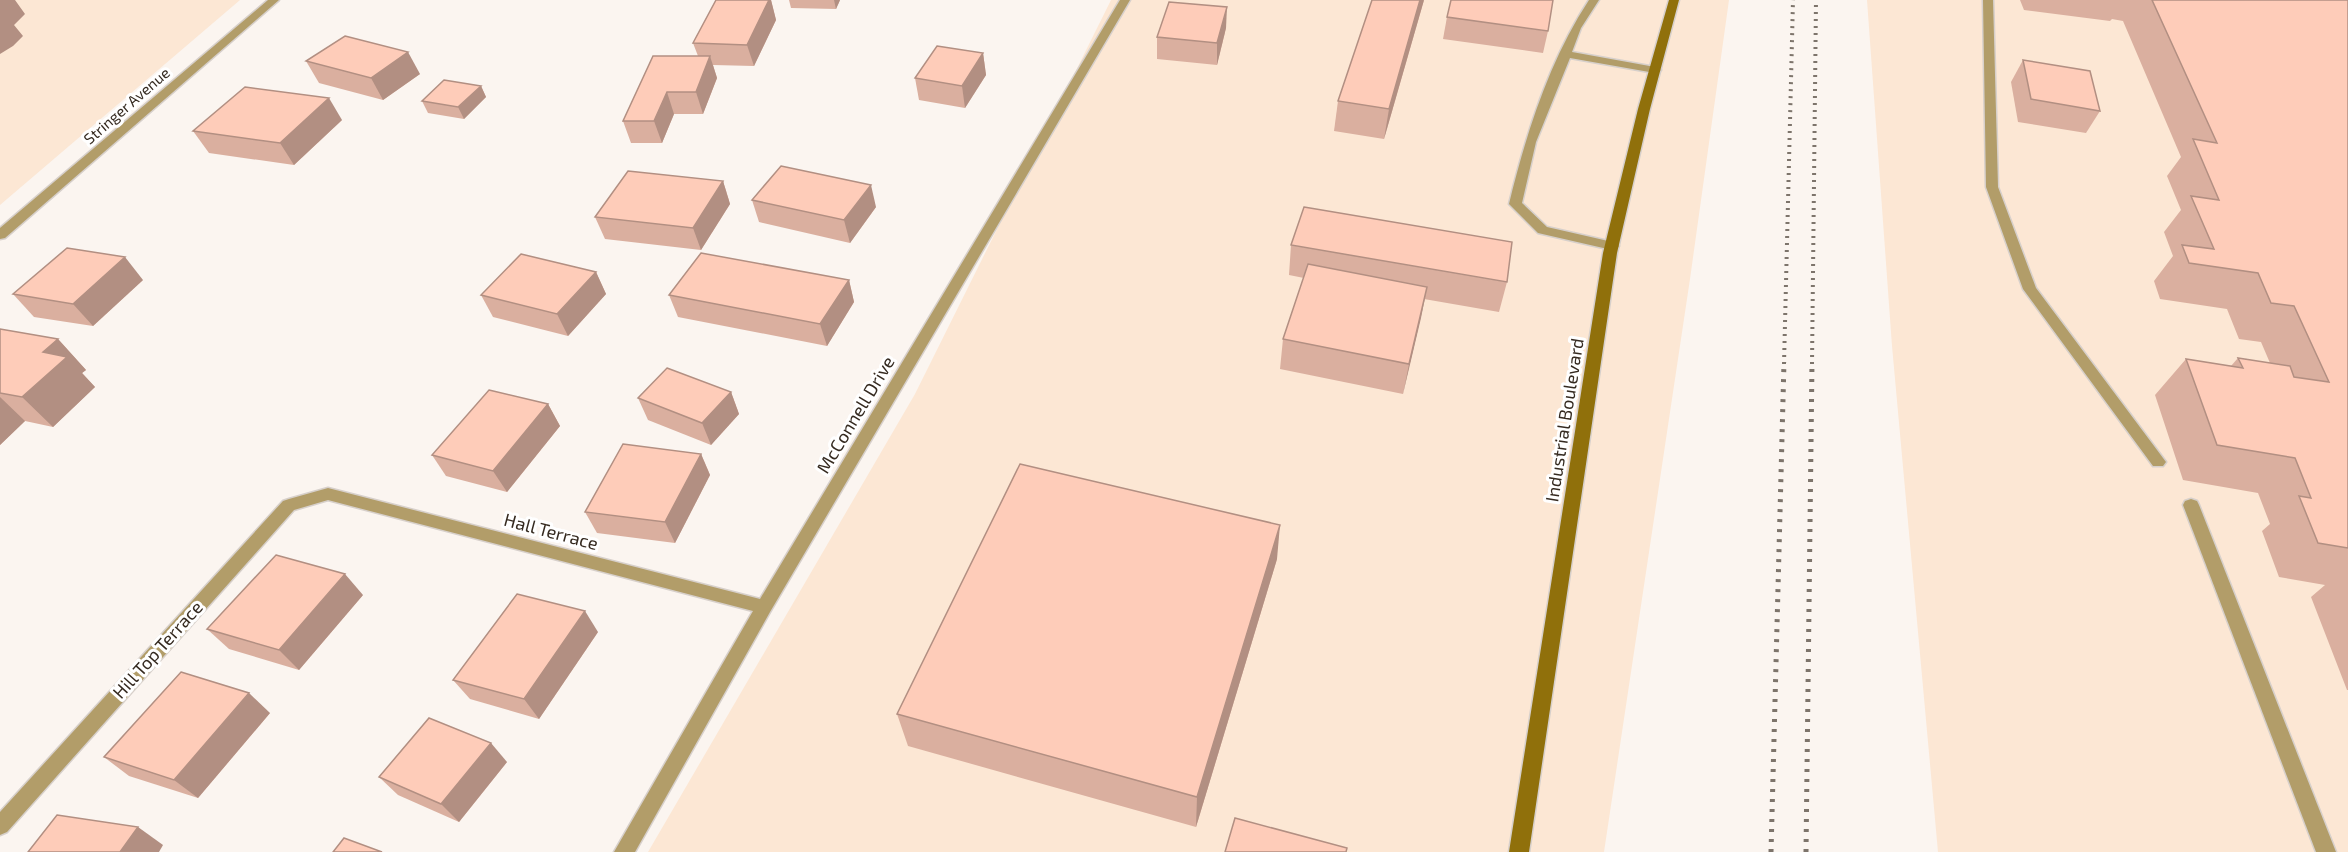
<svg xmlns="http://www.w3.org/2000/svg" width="2348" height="852" viewBox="0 0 2348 852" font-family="'Exo 2',sans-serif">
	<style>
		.built { fill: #fce7d4 }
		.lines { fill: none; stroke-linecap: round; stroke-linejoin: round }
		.lane-casing { stroke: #d7d0cb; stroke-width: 3 }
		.street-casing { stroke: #d7d0cb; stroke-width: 3 }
		.secondary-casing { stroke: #d7d0cb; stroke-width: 3 }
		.lane { fill: #b29d69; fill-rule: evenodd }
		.street { fill: #b29d69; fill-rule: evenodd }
		.secondary { fill: #90700b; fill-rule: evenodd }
		.rail-far1 { stroke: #7d746b; stroke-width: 4; stroke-dasharray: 2 5; stroke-linecap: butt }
		.rail { stroke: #7d746b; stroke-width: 5; stroke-dasharray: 3 7; stroke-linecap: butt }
		.wall { fill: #daaf9f }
		.shaded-wall { fill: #b28f82 }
		.building { fill: #feccb9; stroke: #b28f82; stroke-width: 1.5 }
		.labels { text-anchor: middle; stroke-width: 6; stroke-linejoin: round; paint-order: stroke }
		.far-street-label { font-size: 15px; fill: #352a20; stroke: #fff }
		.street-label { font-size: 18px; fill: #352a20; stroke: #fff }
	</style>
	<rect width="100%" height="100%" fill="#fbf5f0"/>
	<g class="built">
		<polygon points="0,0 240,0 0,205"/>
		<polygon points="1111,0 1729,0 1690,279 1604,852 648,852 915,394"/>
		<polygon points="1867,0 2348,0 2348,852 1938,852 1892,346"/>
	</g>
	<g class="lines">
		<defs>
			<g id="lane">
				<path d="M1589,0H1599L1581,28L1572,52L1655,67L1661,70L1655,73L1570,58L1536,142L1522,203L1547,227L1617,243L1619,246L1617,249L1612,250L1538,233L1509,204C1526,134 1549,61 1589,0Z"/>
				<polygon points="1983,0 1993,0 1998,187 2036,288 2163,458 2166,462 2163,466 2153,466 2023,289 1986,187"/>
				<polygon points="2191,499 2197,501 2199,505 2336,852 2316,852 2183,505 2185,501"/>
			</g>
			<g id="street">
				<polygon points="268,0 279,0 5,238 0,239 0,228"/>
				<polygon points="1120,0 1130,0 770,612 635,852 614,852 753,611 328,500 294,510 7,832 0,835 0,812 283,501 289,499 328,488 760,599"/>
			</g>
			<polygon id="secondary" points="1669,0 1679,0 1650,109 1617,253 1529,852 1509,852 1603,253 1638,109"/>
		</defs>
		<use href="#lane" class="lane-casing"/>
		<use href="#street" class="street-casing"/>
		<use href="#secondary" class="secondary-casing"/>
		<use href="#lane" class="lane"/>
		<use href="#street" class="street"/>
		<use href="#secondary" class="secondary"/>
		<g class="rail-far1">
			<polyline points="1784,364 1793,0"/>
			<polyline points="1812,364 1816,0"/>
		</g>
		<g class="rail">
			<polyline points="1771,852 1784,362"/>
			<polyline points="1806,852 1812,362"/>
		</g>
	</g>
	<g class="wall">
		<polygon points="716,0 771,0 776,20 754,66 713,65 717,78 703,114 674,114 662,143 631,143 623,121 698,56 693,43"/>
		<polygon points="789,0 840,0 836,9 791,8"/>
		<polygon points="1424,0 1384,139 1334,131 1338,101"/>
		<polygon points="2020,0 2348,0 2348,690 2347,690 2311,597 2325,585 2279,577 2262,531 2270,524 2258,493 2183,480 2155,395 2186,359 2231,366 2238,358 2270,363 2261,342 2239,339 2227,309 2160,299 2154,281 2173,256 2164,232 2181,210 2167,176 2181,157 2123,21 2112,19 2110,21 2024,10"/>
		<polygon points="1447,17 1548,31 1543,53 1443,39"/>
		<polygon points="1226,28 1217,65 1157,59 1157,37"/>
		<polygon points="983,53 986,75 965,108 919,100 915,78"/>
		<polygon points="2023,60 2100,111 2086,133 2018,122 2011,82"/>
		<polygon points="306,61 420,74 383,100 319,83"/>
		<polygon points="481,86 486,97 464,119 428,113 422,101"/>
		<polygon points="342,120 294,165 209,153 193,131"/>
		<polygon points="723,181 730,204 701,250 605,239 595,217"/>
		<polygon points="752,200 876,207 850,243 759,222"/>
		<polygon points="1291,245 1507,282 1499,312 1424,299 1403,394 1280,369 1283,339 1304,278 1289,275"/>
		<polygon points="596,272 606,294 568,336 493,317 481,295"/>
		<polygon points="143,280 93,326 34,317 13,294"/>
		<polygon points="849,280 854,302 827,346 678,317 669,295"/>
		<polygon points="0,329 58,339 86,370 82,373 95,387 53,427 25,421 0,445"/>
		<polygon points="731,392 739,414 711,445 648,420 638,398"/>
		<polygon points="548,404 560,426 507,492 446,476 432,455"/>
		<polygon points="701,454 710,475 675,543 597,533 585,512"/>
		<polygon points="1277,559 1196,827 908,746 897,714"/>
		<polygon points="363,595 299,670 229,649 207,629"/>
		<polygon points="598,632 539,719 470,699 453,680"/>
		<polygon points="270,713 198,798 129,776 104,757"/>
		<polygon points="507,762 459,822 398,795 379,777"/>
	</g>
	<g class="shaded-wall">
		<polygon points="0,0 15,0 25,14 14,25 23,36 13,46 0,54"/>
		<polygon points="769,0 771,0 776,20 754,66 747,45"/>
		<polygon points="834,0 840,0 836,9"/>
		<polygon points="1420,0 1424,0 1384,139 1389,109"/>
		<polygon points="1227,7 1226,28 1217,65 1217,43"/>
		<polygon points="408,52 420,74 383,100 371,78"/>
		<polygon points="983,53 986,75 965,108 962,86"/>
		<polygon points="710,56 717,78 703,114 696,92"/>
		<polygon points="481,86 486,97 464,119 458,107"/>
		<polygon points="667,92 674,114 662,143 654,121"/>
		<polygon points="329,98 342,120 294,165 280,143"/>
		<polygon points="723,181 730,204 701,250 693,228"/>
		<polygon points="871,185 876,207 850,243 844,220"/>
		<polygon points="125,257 143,280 93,326 73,304"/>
		<polygon points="596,272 606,294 568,336 557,314"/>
		<polygon points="849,280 854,302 827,346 820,324"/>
		<polygon points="1427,287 1421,318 1403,394 1409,364"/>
		<polygon points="58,339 86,370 82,373 95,387 53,427 22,397 43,352"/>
		<polygon points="731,392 739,414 711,445 702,423"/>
		<polygon points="0,397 25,421 0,445"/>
		<polygon points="548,404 560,426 507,492 493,471"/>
		<polygon points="701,454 710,475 675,543 665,522"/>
		<polygon points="1280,525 1277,559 1196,827 1197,797"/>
		<polygon points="345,574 363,595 299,670 279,650"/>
		<polygon points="585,611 598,632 539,719 524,699"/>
		<polygon points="249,693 270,713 198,798 174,780"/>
		<polygon points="491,743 507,762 459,822 441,804"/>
		<polygon points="138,827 163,845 159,852 120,852"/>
	</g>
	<g class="building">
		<polygon points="716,0 769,0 747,45 693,43"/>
		<polygon points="1372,0 1420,0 1389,109 1338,101"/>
		<polygon points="1451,0 1553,0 1548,31 1447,17"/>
		<polygon points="2152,0 2348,0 2348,548 2318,543 2299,496 2311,498 2295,458 2217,445 2186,359 2243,368 2238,358 2290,366 2294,377 2329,382 2294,306 2271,303 2258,273 2189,263 2182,245 2214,249 2191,196 2219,200 2193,139 2217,143"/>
		<polygon points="1169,2 1227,7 1217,43 1157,37"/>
		<polygon points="345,36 408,52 371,78 306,61"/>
		<polygon points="937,46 983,53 962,86 915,78"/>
		<polygon points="653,56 710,56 696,92 667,92 654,121 623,121"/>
		<polygon points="2023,60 2090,71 2100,111 2031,99"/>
		<polygon points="444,80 481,86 458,107 422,101"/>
		<polygon points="245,87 329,98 280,143 193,131"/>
		<polygon points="781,166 871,185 844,220 752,200"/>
		<polygon points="628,171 723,181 693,228 595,217"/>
		<polygon points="1304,207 1512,242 1507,282 1291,245"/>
		<polygon points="67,248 125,257 73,304 13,294"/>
		<polygon points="701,253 849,280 820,324 669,295"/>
		<polygon points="521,254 596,272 557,314 481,295"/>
		<polygon points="1308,264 1427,287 1409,364 1283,339"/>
		<polygon points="0,329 58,339 43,352 67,357 22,397 0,393"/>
		<polygon points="667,368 731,392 702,423 638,398"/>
		<polygon points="489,390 548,404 493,471 432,455"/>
		<polygon points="623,444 701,454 665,522 585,512"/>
		<polygon points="1020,464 1280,525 1197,797 897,714"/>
		<polygon points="276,555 345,574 279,650 207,629"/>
		<polygon points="517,594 585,611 524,699 453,680"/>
		<polygon points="181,672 249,693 174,780 104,757"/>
		<polygon points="429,718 491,743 441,804 379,777"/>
		<polygon points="57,815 138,827 120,852 28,852"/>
		<polygon points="1235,818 1347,848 1346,852 1225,852"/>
		<polygon points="344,838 382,852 333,852"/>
	</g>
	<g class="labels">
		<g class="far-street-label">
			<text transform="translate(127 106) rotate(-41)" y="5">Stringer Avenue</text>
		</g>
		<g class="street-label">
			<text transform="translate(856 415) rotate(-59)" y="6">McConnell Drive</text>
			<text transform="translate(1565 420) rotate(-81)" y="6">Industrial Boulevard</text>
			<text transform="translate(551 532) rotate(15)" y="6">Hall Terrace</text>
			<text transform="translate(158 650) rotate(-48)" y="6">Hill Top Terrace</text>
		</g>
	</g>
</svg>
